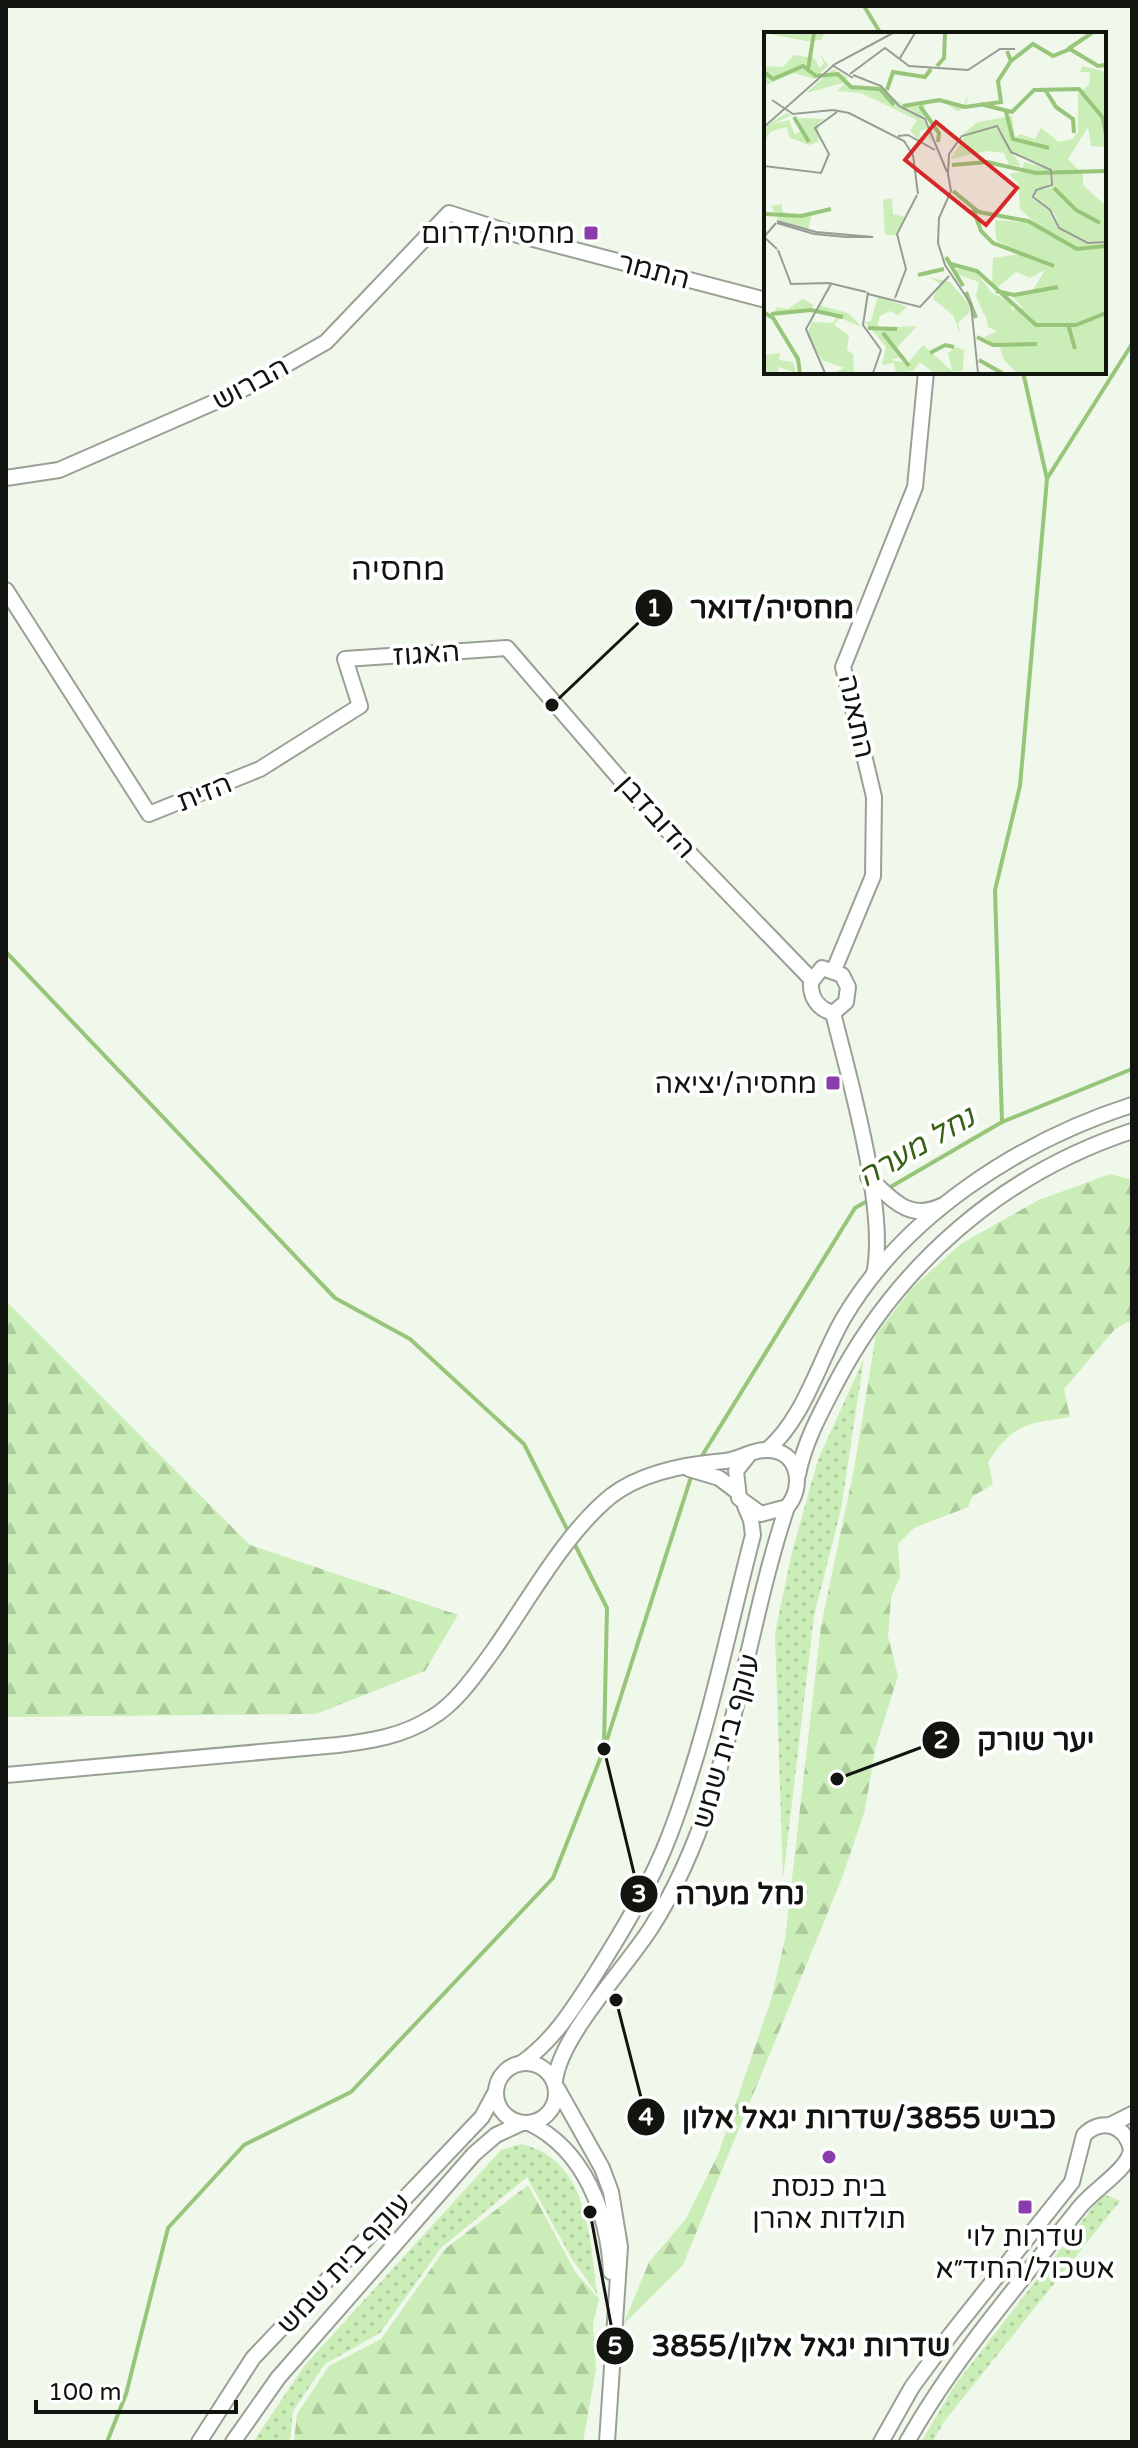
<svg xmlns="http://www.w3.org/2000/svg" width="1138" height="2448" viewBox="0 0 1138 2448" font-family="'Varela Round','Noto Sans Hebrew',sans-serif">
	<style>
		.grass { fill: url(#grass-dots) }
		.forest { fill: url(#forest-firs) }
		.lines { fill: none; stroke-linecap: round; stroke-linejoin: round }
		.stream { stroke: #97c57a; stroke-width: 4 }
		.secondary-casing { stroke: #99a095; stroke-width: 18 }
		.secondary { stroke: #fff; stroke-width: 14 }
		.poi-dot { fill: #8b3dad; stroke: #fff; stroke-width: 3 }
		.labels { text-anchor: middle; stroke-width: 8; stroke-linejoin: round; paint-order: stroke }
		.poi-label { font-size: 28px; fill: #121410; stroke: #fff; text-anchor: end }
		.street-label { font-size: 28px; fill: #121410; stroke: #fff }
		.water-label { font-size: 30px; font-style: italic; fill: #386115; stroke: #fff }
		.quarter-label { font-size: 32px; fill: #121410; stroke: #fff }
		.inset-river { fill: none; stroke: #97c57a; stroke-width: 4 }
		.inset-road { fill: none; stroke: #979d94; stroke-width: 2 }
		.view { fill: #d62828; fill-opacity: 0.15; stroke: #d62828; stroke-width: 4 }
		.inset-edge { fill: none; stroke: #121410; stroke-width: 4 }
		.leader { fill: none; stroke: #121410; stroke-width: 3 }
		.callout-dot { fill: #121410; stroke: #fff; stroke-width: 3 }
		.mark-label { font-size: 24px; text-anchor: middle; font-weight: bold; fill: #fff }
		.callout-label { font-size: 30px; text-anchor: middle; font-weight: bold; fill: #121410; stroke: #fff; stroke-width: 8; stroke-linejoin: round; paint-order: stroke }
	</style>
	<defs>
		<pattern id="grass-dots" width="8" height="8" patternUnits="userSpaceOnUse" patternTransform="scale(2)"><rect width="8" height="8" fill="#cbedb7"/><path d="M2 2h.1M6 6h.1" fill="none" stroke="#adca9c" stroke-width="1.8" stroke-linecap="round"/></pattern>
		<pattern id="forest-firs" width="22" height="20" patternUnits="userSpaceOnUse" patternTransform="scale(2)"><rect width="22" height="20" fill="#cbedb7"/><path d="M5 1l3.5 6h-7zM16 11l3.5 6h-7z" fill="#adca9c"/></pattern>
	</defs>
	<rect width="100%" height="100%" fill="#f0f8ec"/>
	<g class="grass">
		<polygon points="864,1358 841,1509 814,1616 783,1879 775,1633 792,1552 818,1460"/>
		<path d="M521,2144C588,2159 590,2237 597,2294L572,2259L527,2177L441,2248L380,2333L325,2364L293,2411L290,2442H253L305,2365L501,2150Z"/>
		<polygon points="1103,2194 1120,2201 943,2423 933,2442 921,2442 955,2385"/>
	</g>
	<g class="forest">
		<path d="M1110,1174L1132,1180V1320L1115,1329L1064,1389L1070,1417C1026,1424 1014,1423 988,1462L993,1484L972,1497L968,1507L914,1528L898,1544L900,1577L891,1597L888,1636L898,1676L875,1749L865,1810L842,1878L683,2265L623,2325L649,2262L685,2220L718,2155L771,2000L785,1939L821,1626L854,1469L876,1335L911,1289L962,1243L1039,1200Z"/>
		<polygon points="6,1301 250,1545 458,1615 425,1671 316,1714 6,1717"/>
		<polygon points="528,2185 576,2273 599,2299 593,2324 596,2369 583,2442 294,2442 297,2414 329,2366 381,2339 445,2249"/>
	</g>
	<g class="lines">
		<g class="stream">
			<polyline points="864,6 881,34"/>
			<polyline points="1048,477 1132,344"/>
			<polyline points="6,952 335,1298 410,1339 524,1444 569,1533"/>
			<polyline points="1002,1122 995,890 1020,786 1047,479 1023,372"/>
			<polyline points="887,1189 1002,1122 1132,1069"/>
			<polyline points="700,1459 855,1208 869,1200"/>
			<polyline points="573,1541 607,1608 604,1744"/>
			<polyline points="107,2442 126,2394 168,2228 244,2145 351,2092 553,1878 604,1749 692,1474"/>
		</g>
		<defs>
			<g id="secondary">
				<polyline points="6,478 59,470 240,391 326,342 449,213 514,234 766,300"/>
				<polyline points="6,590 149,814 260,769 360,706 345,659 507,648 639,801 812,980"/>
				<path d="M822,968L842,975L848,987L846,1002L833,1013C818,1009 810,997 811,982Z"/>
				<polyline points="834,970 873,876 874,797 843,667 915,487 926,372"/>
				<path d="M833,1013C849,1077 888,1212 874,1274"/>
				<path d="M868,1177C891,1197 907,1222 941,1206"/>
				<path d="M767,1450C804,1419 819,1361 843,1319C904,1215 1020,1141 1132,1105"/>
				<polyline points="689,1469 719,1478 735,1490"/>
				<path d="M798,1475C804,1443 820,1414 835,1385C898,1264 1002,1174 1132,1131"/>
				<path d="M6,1775L338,1745C371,1741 403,1736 431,1718C456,1704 476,1674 493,1651C527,1603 565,1533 611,1496C642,1472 687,1464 725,1461C740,1459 752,1450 766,1450C799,1449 805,1487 787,1507L761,1514L739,1498L736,1471L748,1456"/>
				<path d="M523,2062C555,2039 575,2006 596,1973C623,1930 652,1882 670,1834C707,1737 727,1635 753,1535L751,1520L745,1506"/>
				<circle cx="526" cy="2093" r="30"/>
				<path d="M555,2081C560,2036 624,1970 651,1928C732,1801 740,1648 787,1507"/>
				<polyline points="557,2088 602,2168 611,2192 620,2247 607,2442"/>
				<path d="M529,2123C585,2150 608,2214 611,2272"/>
				<polyline points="1110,2125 1132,2114"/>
				<polyline points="199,2442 253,2358 482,2117 496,2091"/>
				<polyline points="233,2442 278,2378 474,2154 496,2135 522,2123"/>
				<path d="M881,2442L912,2387L951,2334L1072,2182L1084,2135C1102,2117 1126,2125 1131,2150C1128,2170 1094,2189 1079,2208C1019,2284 955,2357 907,2442"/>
			</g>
		</defs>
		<use href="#secondary" class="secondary-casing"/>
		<use href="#secondary" class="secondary"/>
	</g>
	<g class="poi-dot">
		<rect x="583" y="225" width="16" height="16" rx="4"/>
		<rect x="825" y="1075" width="16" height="16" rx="4"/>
		<circle cx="829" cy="2157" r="8"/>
		<rect x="1017" y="2199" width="16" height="16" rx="4"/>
	</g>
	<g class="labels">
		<g class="poi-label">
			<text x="575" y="243">מחסיה/דרום</text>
			<text x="817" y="1093">מחסיה/יציאה</text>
			<text x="829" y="2196" text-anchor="middle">בית כנסת<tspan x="829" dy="32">תולדות אהרן</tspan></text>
			<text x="1025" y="2246" text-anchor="middle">שדרות לוי<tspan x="1025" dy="32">אשכול/החיד״א</tspan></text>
		</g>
		<g class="street-label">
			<text transform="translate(654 270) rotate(15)" y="10">התמר</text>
			<text transform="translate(250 383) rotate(-28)" y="10">הברוש</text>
			<text transform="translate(426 653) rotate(-4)" y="10">האגוז</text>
			<text transform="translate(857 716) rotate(78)" y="10">התאנה</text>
			<text transform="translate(204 792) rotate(-22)" y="10">הזית</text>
			<text transform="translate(657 816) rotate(48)" y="10">הדובדבן</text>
			<text transform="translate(725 1741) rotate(-74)" y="10">עוקף בית שמש</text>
			<text transform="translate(343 2263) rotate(-47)" y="10">עוקף בית שמש</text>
		</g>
		<g class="water-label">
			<text transform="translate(916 1147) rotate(-30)" y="10">נחל מערה</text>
		</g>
		<g class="quarter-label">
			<text x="398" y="580">מחסיה</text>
		</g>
	</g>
	<g transform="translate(764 32)">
		<rect width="342" height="342" fill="#f0f8ec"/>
		<path d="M0,1H61L57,8L43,9ZM55,22L65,33L50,47L30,41L0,54V34L19,35L30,23L50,26L56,36L60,31ZM82,50L83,55L119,58L160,89L166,100L168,114L162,97L156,99L155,108L146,99L153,88L97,61L73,59ZM271,259L342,341H253L240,328L236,316L220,305L233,299L224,295L221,281L259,276L247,263ZM114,264L143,275L134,283L126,279L116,284L113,296L153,294L130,319L136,325L127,328L144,331L159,313L188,339L184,321L192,315L200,318L199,339L170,341L156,330L149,339L132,341L130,331L118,333L122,315L101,290L107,289ZM39,267L50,273L45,279L9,283L13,275L23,277ZM55,273L84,281L98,295L76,286L70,293L85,303L83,318L89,322L90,341H70L80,336L58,328L43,303L48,290L69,291L72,285L53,281ZM0,302L1,323L16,321L15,328L29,330L32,341L15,335L13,341L0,339Z" fill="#cbedb7"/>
		<path d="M318,34L342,40V115L327,114L324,95L304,127L319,143V153L342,174V209L326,210L296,196L290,181L271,166L274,159L288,155V138L246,119L233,93L195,105L214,90L248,84L251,106L256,102L271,107L277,96L295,110L308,107L314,100V62L325,53L326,40H316ZM69,37L84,46L79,51L42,61ZM204,63L202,74L212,73L193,79L179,70L161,73L160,86L130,68L140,73L181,67L200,73ZM22,81L28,83L9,92L25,88L31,102L40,98L34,86L63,87L55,90L54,110L45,113L26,106L22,95L6,100L0,110L1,95ZM231,94L257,134L245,133L240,121L223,119L187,127L201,104ZM260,130L285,137L287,151L268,166L284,178L293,195L326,212L342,211V341H276L291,317L288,308L274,303L277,286L267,261L281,238L266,246L252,240L234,255L228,251L229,226L255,222L232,208L231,188L271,191L256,177L254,152L245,142L258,139ZM196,235L212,240L227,260L248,272L247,280L220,283L212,264L215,250L189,241ZM165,245L186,250L204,271L206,280L194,291L197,304L189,283L169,267L176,252Z" fill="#cbedb7"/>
		<path d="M128,166L129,182L141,185L131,203H121L119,168ZM18,172V179L27,184L48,182L44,198L15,188L7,174Z" fill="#cbedb7"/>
		<path class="inset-river" d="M304,17L328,1M243,19L247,29L269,12L289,24L306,17L334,34L342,33M173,34L180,26L181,2M44,37L50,1M0,40L9,47L39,34L52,44L74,42L87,55L116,57L130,73M123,58L129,40L161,45L167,37M282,59L292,75L309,87L310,101M216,72L248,80L270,58L315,57L339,86L342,103M139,74L175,68L201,75L237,70L234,49L247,29M156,74L175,101L174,110M242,80L249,107L285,116M30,85L45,110M188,133L223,130L272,141L342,139M290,156L312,178L336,191M189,159L215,180L264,189L313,217L342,214M209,177L217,199L229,211L290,234M2,182L37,184L67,177M182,225L199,254M187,232L213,239L272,293H312L342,281M154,243L180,237M232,259L250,263L294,255M202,260L212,286M1,281L9,286L34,327L36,341M7,282L47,278L79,285M304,292L311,317M104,296L133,297M119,301L145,334M213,305L229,313L273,312M166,321L181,313L190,315M215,328L238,341"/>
		<path class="inset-road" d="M136,26L151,1M68,33L89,46M86,42L121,16L145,34L204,38L236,17H251M89,43L117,54L135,74L161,87L183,140M8,68L29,82L69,78M69,78L85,81L140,109L149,123L154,162M0,95L71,32L129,1M134,104L144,103L171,118M0,134L57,141L65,122L51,96L73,80M184,142L185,122L198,104L233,94L247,120L287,138L288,153L272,158L269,165L286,178L295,196L324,211L342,210M184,142L187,159L175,186L174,211L181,233L207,272L214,341M12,191L0,205L13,217M13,191L50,202L82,205H109L52,200L13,189M14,218L27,252L65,251L102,260M104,260L99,293L117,318M104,262L156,275L185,244M131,266L142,237L133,202L153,163M61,341L42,297L67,252M109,341L117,318"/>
		<path class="view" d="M172,90L253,156L222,193L141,128Z"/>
		<rect width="342" height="342" class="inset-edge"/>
	</g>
	<path class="leader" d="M552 705L654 608M837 1779L941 1740M604 1749L639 1894M616 2000L646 2117M590 2212L615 2346"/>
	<g class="callout-dot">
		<circle cx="552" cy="705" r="8"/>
		<circle cx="837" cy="1779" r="8"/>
		<circle cx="604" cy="1749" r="8"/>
		<circle cx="616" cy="2000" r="8"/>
		<circle cx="590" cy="2212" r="8"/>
		<circle cx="654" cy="608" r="20"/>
		<circle cx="941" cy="1740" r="20"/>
		<circle cx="639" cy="1894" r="20"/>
		<circle cx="646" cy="2117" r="20"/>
		<circle cx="615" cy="2346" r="20"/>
	</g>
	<g class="mark-label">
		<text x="654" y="616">1</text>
		<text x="941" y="1748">2</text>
		<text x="639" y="1902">3</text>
		<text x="646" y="2125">4</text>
		<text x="615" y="2354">5</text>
	</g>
	<g class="callout-label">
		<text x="772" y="618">מחסיה/דואר</text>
		<text x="1036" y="1750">יער שורק</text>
		<text x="740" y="1904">נחל מערה</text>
		<text x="869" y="2128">כביש 3855/שדרות יגאל אלון</text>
		<text x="801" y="2356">שדרות יגאל אלון/3855</text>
	</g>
	<rect width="1138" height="2448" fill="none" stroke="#121410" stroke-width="16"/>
	<path d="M36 2400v12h200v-12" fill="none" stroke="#121410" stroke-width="4"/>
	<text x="48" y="2400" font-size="24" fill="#121410" stroke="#ffffff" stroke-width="6" paint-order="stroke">100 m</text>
</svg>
